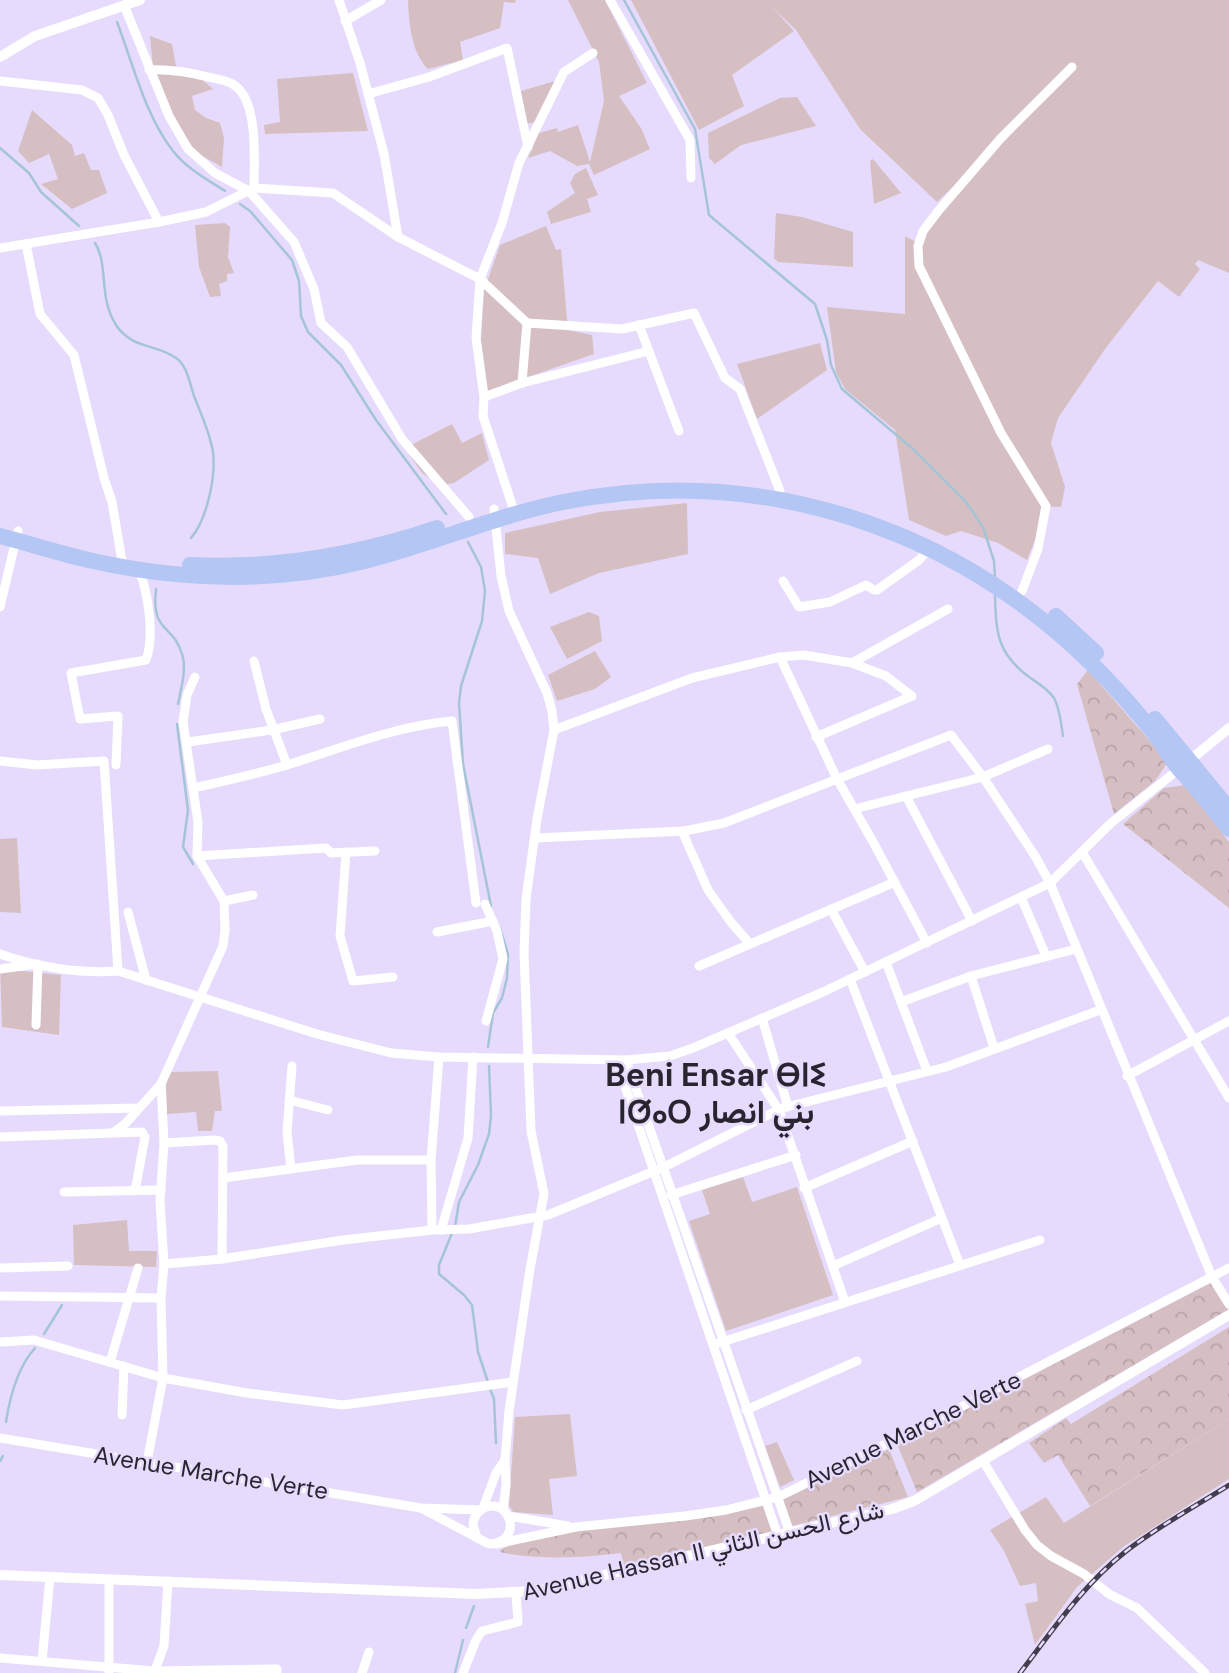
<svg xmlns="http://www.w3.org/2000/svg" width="1229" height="1673" viewBox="0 0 1229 1673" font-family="'DM Sans',Vazirmatn,'Noto Sans Tifinagh',sans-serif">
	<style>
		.grass { fill: #d6bfc2 }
		.park { fill: url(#park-crowns) }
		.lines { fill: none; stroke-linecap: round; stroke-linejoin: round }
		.stream { stroke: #a5c4d6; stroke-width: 2.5 }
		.minor { stroke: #fff; stroke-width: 9 }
		.tertiary { stroke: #fff; stroke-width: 10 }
		.trunk { stroke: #b4c6f3; stroke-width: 16 }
		.rail-casing { stroke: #433e4d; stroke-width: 5 }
		.rail { stroke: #e6dbfd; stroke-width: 2.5; stroke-dasharray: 8; stroke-linecap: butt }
		.labels { text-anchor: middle; stroke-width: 5; stroke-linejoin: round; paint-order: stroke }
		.street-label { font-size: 24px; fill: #282430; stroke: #e6dbfd }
		.district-label { font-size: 32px; font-weight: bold; fill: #282430; stroke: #e6dbfd }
	</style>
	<defs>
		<pattern id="park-crowns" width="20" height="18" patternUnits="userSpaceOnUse" patternTransform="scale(1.75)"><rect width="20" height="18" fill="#d6bfc2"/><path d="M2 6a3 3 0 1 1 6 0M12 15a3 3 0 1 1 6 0" fill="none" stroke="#b8a4a7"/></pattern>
	</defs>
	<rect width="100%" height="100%" fill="#e6dbfd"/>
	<g class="grass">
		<path d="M408,0H516L515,3L504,2L500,28L460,42L463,60L428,69C411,52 409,23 408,0Z"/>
		<polygon points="568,0 605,0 647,83 619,96 641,128 650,149 594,175 589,164 577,166 550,151 528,158 539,133 557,128 558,132 578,125 590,162 604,101 599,62"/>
		<polygon points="631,0 1229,0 1229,273 1198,260 1195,264 1200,269 1179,297 1158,281 1105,349 1058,418 1051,443 1065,487 1061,507 1041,506 1039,530 1027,560 998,543 961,531 946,536 909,520 895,430 845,389 836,372 827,307 905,314 905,236 916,242 1009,133 937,202 860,129 796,30 772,7 794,31 732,75 744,106 699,130"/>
		<polygon points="150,36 172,44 176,66 197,75 213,89 192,96 195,110 206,118 220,123 224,138 222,167 197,153 177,125 153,67"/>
		<polygon points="353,73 368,131 265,134 264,125 280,122 277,79"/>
		<polygon points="555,81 537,122 526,124 521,91"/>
		<polygon points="797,97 816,126 741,145 715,164 709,158 708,133 780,98"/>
		<polygon points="32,110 72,145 75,156 84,153 91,170 99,170 107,193 72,209 41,184 58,179 49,154 29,163 18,151"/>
		<polygon points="873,159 901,193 874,204 870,161"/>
		<polygon points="586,168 598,195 587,199 591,212 551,224 547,212 575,193 570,183 575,174"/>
		<polygon points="776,213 802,217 853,232 853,267 778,262 774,258"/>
		<polygon points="225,223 230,227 228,257 234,273 227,274 227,281 219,284 221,296 210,297 199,267 195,225"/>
		<polygon points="546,226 556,250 561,249 568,330 592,335 594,354 488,391 481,341 484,291 500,245"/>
		<polygon points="820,343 827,370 757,419 737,364"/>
		<polygon points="452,424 462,443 482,433 489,460 454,483 441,485 422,473 405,448"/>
		<polygon points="687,503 688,554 599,573 550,594 538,558 505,554 505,533 600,512"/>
		<polygon points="589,612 599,616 602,641 567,659 550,627"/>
		<polygon points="595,651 611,677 595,689 557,701 548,675"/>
		<polygon points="17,838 21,913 0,912 0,839"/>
		<polygon points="0,964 22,971 61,975 59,1035 2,1027"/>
		<polygon points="218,1071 222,1111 215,1111 212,1131 198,1131 196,1112 167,1114 166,1084 170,1072"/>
		<polygon points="743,1177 752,1202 797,1187 833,1295 726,1331 689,1221 710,1214 702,1190"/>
		<polygon points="127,1220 129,1251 157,1251 156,1267 74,1265 73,1225"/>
		<polygon points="570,1414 577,1476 549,1479 553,1515 513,1512 509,1505 515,1417"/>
		<polygon points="1229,1419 1229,1479 1123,1547 1077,1587 1035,1645 1025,1604 1038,1601 1036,1583 1020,1586 1004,1551 990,1530 1046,1497 1064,1523"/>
		<polygon points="777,1442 794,1480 780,1487 765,1446"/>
	</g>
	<g class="park">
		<polygon points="1088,670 1168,762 1155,781 1114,814 1077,684"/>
		<polygon points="1185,785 1229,842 1229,908 1123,824 1164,788"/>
		<polygon points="1211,1283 1228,1310 917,1492 897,1444"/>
		<polygon points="1229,1327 1229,1419 1090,1506 1058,1455 1044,1463 1029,1443 1066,1418 1071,1424"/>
		<polygon points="889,1449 908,1497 792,1526 782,1500"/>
		<path d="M766,1505L774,1531L624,1567L621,1553C581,1558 539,1560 499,1552C522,1528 658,1524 696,1519C720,1516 743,1510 766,1505Z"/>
	</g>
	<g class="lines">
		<g class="stream">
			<polyline points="624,0 695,129 709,215 815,304 827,340 831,365 842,389 913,449 966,502 983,527 994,561 995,578"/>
			<path d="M117,22C133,64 145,115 173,151C186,168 208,180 225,191"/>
			<polyline points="0,148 29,173 41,192 79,226"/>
			<polyline points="240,204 250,211 292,260 299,281 301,316 308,332 341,365 376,420 446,514"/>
			<path d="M95,243C109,265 98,297 116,325C133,350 155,343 176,358C187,365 190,384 194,396C201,414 210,433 213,452C216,477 207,519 191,538"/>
			<polyline points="468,542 481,567 485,591 482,621 461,686 459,703 463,764 491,906"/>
			<path d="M156,589C151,634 172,622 182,654C187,669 181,688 178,704"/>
			<path d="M995,595C996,633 997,653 1029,677C1038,683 1048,689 1054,698C1060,709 1061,724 1063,736"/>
			<polyline points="177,724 188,810 183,847 193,864"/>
			<polyline points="488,1047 493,1013 502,998 507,978 508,954 500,928"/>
			<polyline points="455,1227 459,1202 478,1165 489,1134 491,1116 489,1066"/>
			<polyline points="452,1233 439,1265 439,1274 464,1295 472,1305 478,1352 488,1382"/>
			<polyline points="44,1334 62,1305"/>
			<polyline points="490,1389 494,1399 496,1443"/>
			<path d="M6,1422C10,1396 17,1368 35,1348"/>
			<polyline points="0,1461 3,1456"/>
			<polyline points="466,1628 474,1606"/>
			<polyline points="455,1673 463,1640"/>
		</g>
		<g class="minor">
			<polyline points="339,0 360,63 384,154 398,237"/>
			<polyline points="610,0 690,140 691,178"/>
			<polyline points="124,5 169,116 188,149 215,173 249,191 294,242 314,289 321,323 347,347 402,439 469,517"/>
			<polyline points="345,21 381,0"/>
			<path d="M149,70C170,69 188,72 208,77C216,79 227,80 234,85C259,101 254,161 254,188L333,193L398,237L480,279L527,323L522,383L649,351"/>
			<polyline points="0,81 82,90 98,98 108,115 124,155 159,222"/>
			<polyline points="368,94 429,77 507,48 528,147"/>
			<polyline points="26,244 40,314 74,355 104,478 112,502 123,567"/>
			<polyline points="0,248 159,222 206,212 252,189"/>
			<polyline points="527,323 622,329 694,313 725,378 740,389 780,491"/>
			<polyline points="639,325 679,431"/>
			<polyline points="484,397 522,383"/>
			<polyline points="494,509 501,576 509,611 547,693 552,711 554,730 537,819 526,899 524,953 531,1131 544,1194 530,1269 509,1411 505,1460"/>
			<polyline points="515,514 483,416 484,397 476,338 480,279 502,223 519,163 564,72 593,53"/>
			<polyline points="783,581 799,607 830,602 866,585 874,590 877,590 919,560 930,548"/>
			<polyline points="1022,591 1038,549 1046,506 1001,433 919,266 918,246 923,231 939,210 1001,138 1072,67"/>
			<polyline points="0,607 18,531"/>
			<polyline points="780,657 837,779 872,840 927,943"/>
			<polyline points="254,661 266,709 287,765"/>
			<polyline points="554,730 692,678 780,657 804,655 852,663 948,609"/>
			<polyline points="816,737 912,696 886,676 852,663"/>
			<polyline points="188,742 272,730 320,719"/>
			<polyline points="0,761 37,765 104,761 118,971"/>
			<path d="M116,765L118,716L80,719L71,673L146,660C155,636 148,593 139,570"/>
			<path d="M194,788C225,781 257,774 287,765C341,748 396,726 452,721L476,903"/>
			<polyline points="906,796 972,921"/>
			<polyline points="854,809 983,777 1048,749"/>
			<polyline points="682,831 708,890 730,921 750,944"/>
			<polyline points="536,838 684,831 724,823 951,735 983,777 1035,856 1050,883 1212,1277 1229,1304"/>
			<polyline points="346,852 340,936 353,981 393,977"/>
			<polyline points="1082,852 1229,1098"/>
			<polyline points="197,856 326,848 331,853 375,851"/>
			<polyline points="1021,897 1046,956"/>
			<polyline points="224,901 253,895"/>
			<polyline points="485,904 497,931 503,959 486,1021"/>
			<polyline points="831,909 865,972"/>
			<polyline points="128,912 146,980"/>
			<polyline points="437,932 493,921"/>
			<path d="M0,954C36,967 80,974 118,971L317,1034L391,1053L439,1057L626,1060L670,1056L693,1048L823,992L1050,883L1111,823L1179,769"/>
			<polyline points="886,962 927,1071"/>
			<polyline points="699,966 895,882"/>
			<polyline points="0,969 38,964 36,1025"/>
			<polyline points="971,976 1076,949"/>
			<polyline points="850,979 960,1265"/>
			<polyline points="901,1002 971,976 994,1048"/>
			<polyline points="762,1018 788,1107"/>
			<polyline points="728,1033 779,1110 845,1302"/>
			<polyline points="616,1060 778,1536"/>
			<polyline points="626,1060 790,1533"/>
			<polyline points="1127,1076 1229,1021"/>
			<polyline points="289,1100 328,1110"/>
			<polyline points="0,1111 139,1108"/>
			<polyline points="114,1132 125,1124 161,1084 223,946 225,930 224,901 197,856 198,822 183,722 187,695 195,677"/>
			<polyline points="0,1137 142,1132 145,1137 135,1191"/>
			<polyline points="164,1143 215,1140 220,1141 223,1146 222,1259 343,1240 432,1230 469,1229 548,1215 664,1167 782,1108 946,1067 1100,1010"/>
			<polyline points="291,1169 287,1132 292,1066"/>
			<polyline points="223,1178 357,1160 431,1160"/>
			<polyline points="804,1188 913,1141"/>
			<polyline points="64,1192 161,1190"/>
			<polyline points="671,1195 796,1155"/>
			<polyline points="432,1230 431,1160 439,1057"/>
			<polyline points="441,1230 468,1138 473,1057"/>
			<polyline points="164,1264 222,1259"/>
			<polyline points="833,1266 942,1218"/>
			<polyline points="0,1268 68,1266"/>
			<polyline points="0,1296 161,1298"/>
			<polyline points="0,1342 34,1340 163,1378 247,1393 343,1405 513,1382"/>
			<polyline points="719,1343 1040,1240"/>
			<polyline points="110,1362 138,1268"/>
			<polyline points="746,1410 857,1361"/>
			<polyline points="122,1415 124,1366"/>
			<polyline points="0,1438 421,1508 481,1510"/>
			<polyline points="983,1461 1025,1530 1037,1545 1051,1556 1084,1574 1109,1594 1137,1608 1205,1673"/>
			<polyline points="147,1462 163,1378 161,1298 164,1264 160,1201 164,1143 161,1084"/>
			<path d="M421,1508L489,1544C523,1543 512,1499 486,1507C478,1510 474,1516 473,1524L477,1538"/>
			<polyline points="483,1508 496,1473 505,1460 506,1485 503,1510"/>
			<polyline points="508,1516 568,1526"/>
			<polyline points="496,1544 576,1527 685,1516 726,1510 778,1497 965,1405 1229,1268"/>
			<polyline points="0,1658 154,1671 277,1669 277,1673"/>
			<polyline points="42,1661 50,1577"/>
			<polyline points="109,1672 109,1579"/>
			<polyline points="154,1673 164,1646 168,1581"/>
			<polyline points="362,1673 369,1652"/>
			<polyline points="463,1673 476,1640 482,1631 518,1622 516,1593"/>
		</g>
		<g class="tertiary">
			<polyline points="0,57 35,36 140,0"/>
			<polyline points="1190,760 1229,728"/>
			<polyline points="0,1575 476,1594 535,1591 892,1509 914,1501 1229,1315"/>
		</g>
		<g class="trunk">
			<path d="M0,536C31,544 61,554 93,561C183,581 276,583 365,561C432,544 495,516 563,502C759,463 952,526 1093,665C1114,686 1134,708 1153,732C1163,744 1170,759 1181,771C1198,789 1213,809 1229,829"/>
			<path d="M190,565C274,569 357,555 437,528"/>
			<polyline points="1056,616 1096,653"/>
			<polyline points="1155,719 1229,809"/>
		</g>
		<defs>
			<path id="rail" d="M1020,1673C1052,1631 1083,1585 1125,1552C1157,1527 1194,1507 1229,1485"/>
		</defs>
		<use href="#rail" class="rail-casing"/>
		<use href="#rail" class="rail"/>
	</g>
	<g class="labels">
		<g class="street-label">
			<text transform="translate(913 1430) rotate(-26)" y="8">Avenue Marche Verte</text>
			<text transform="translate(211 1473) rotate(9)" y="8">Avenue Marche Verte</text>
			<text transform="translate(703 1551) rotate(-13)" y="8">Avenue Hassan II شارع الحسن الثاني</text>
		</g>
		<g class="district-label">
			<text x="716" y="1086">Beni Ensar ⴱⵏⵉ<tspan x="716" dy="37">ⵏⵚⴰⵔ بني انصار</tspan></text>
		</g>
	</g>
</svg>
